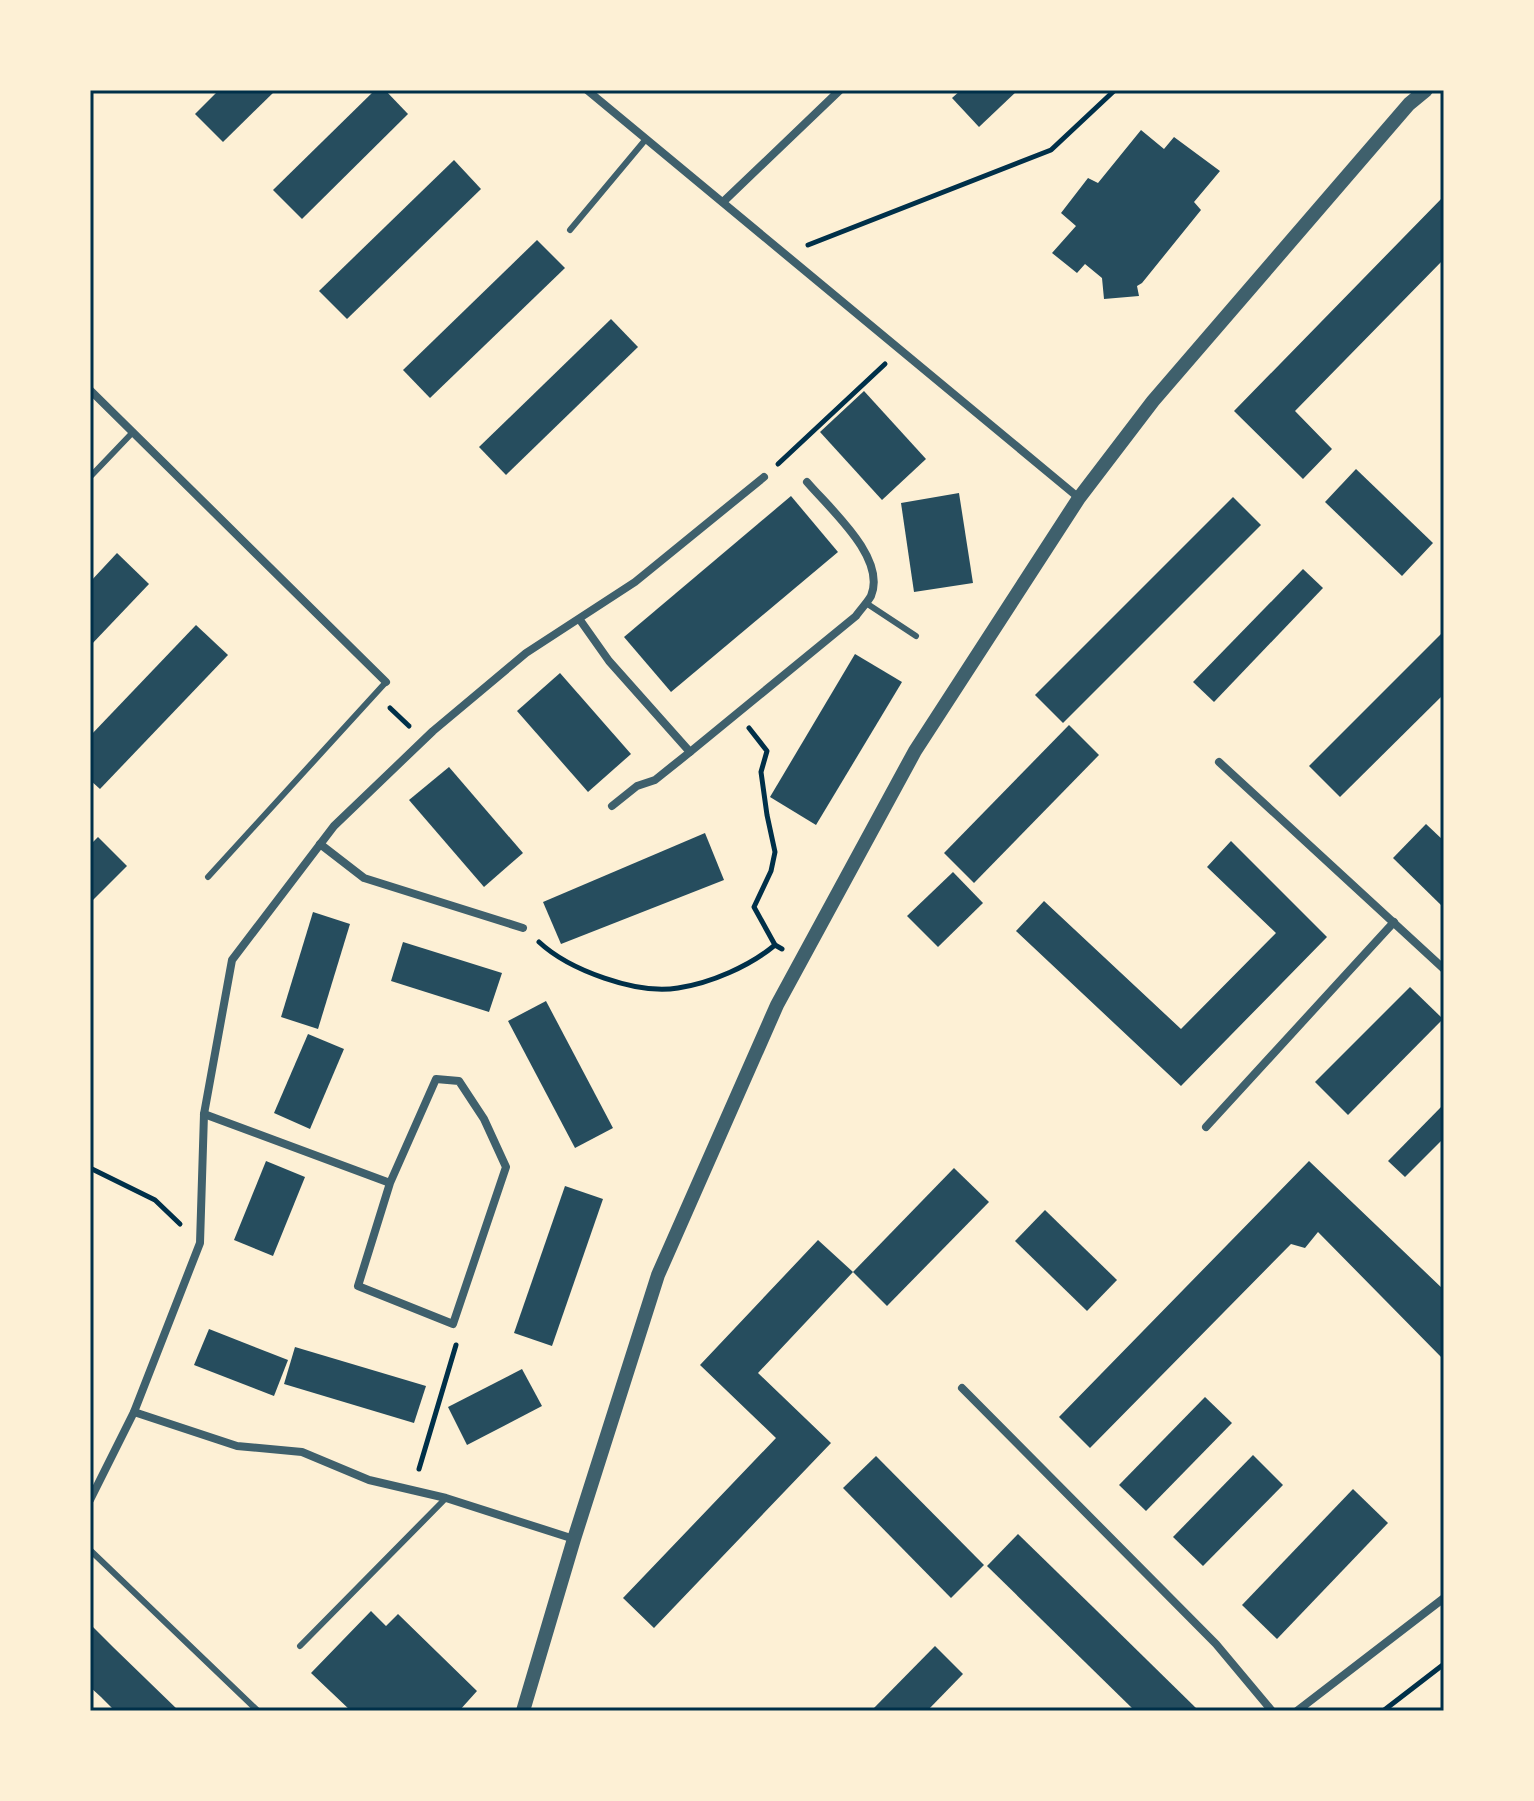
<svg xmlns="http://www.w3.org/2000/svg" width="1534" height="1801" viewBox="0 0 1534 1801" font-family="Karla,sans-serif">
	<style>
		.building { fill: #264d5e }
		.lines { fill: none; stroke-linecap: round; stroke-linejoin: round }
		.path { stroke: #003049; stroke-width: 5 }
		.service { stroke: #3f606c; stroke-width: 6 }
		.minor { stroke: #3f606c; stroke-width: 8 }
		.tertiary { stroke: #3f606c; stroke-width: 14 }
		.neatline { fill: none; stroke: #003049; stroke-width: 3 }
	</style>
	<rect width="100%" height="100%" fill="#fdf0d5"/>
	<g class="building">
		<polygon points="219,90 276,90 223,142 195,114"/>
		<polygon points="375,90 385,90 408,114 302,219 273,190"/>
		<polygon points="961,90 1018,90 979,127 952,98"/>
		<polygon points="1141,130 1164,149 1174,137 1220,171 1194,202 1201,210 1142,283 1137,286 1139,296 1104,299 1102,278 1085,264 1077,273 1052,253 1076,226 1061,213 1088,178 1098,183"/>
		<polygon points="454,160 481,189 347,319 319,291"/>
		<polygon points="1444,196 1444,259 1295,411 1332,449 1303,479 1234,411"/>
		<polygon points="537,240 565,268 430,398 403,370"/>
		<polygon points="611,319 638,347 506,475 479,447"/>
		<polygon points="864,391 926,459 882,500 820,432"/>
		<polygon points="1356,469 1433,543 1402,576 1325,502"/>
		<polygon points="959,493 973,583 914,592 901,503"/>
		<polygon points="791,496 838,552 671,692 624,637"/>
		<polygon points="1233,497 1261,525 1063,723 1035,695"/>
		<polygon points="117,553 149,584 90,646 90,582"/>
		<polygon points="1303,569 1323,588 1214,702 1193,682"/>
		<polygon points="196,625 228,655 100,789 90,780 90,736"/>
		<polygon points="1444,631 1444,694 1340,797 1309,766"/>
		<polygon points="855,654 902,682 816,825 770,797"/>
		<polygon points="560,673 631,754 588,792 517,711"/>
		<polygon points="1069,725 1099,755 974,883 944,853"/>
		<polygon points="449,767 523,853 484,887 409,800"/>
		<polygon points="1426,824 1444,841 1444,908 1393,858"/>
		<polygon points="705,833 724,880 561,944 543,902"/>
		<polygon points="98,837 127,866 90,903 90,845"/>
		<polygon points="1231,841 1327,937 1181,1086 1016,931 1044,901 1181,1029 1276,933 1207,867"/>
		<polygon points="953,872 983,903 938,947 907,916"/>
		<polygon points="313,912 350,924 318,1029 281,1017"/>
		<polygon points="403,942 502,973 489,1012 391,981"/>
		<polygon points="1410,987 1443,1019 1348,1115 1315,1082"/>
		<polygon points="546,1001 613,1128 575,1148 508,1021"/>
		<polygon points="308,1034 344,1049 310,1129 274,1113"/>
		<polygon points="1444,1104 1444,1138 1405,1177 1388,1161"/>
		<polygon points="266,1161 305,1177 273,1256 234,1240"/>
		<polygon points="1309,1161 1444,1290 1444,1360 1318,1232 1305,1248 1291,1244 1090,1448 1059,1417"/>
		<polygon points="954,1168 989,1202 887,1306 853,1272"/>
		<polygon points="565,1186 603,1199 552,1346 514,1333"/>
		<polygon points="1045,1210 1117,1280 1087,1311 1015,1241"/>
		<polygon points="818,1240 853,1272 758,1373 831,1443 654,1628 623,1598 776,1438 700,1365"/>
		<polygon points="209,1329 288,1360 274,1396 194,1365"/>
		<polygon points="295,1347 426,1386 414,1423 284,1384"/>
		<polygon points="522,1369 542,1406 467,1445 448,1407"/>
		<polygon points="1205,1397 1232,1423 1146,1511 1119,1485"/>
		<polygon points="1253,1455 1283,1485 1203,1566 1173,1537"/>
		<polygon points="876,1456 984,1565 951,1598 843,1488"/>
		<polygon points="1353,1489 1388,1523 1277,1639 1242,1605"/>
		<polygon points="1018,1534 1095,1609 1197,1709 1135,1711 987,1566"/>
		<polygon points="371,1611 386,1626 398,1614 477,1691 459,1711 351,1711 311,1673"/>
		<polygon points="90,1624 113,1647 179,1711 115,1711 101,1697 90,1687"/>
		<polygon points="935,1646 963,1674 927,1711 871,1711"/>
	</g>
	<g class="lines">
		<g class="path">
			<polyline points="808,245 1051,150 1115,90"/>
			<polyline points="778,464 885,364"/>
			<polyline points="390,708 409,726"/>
			<polyline points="749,728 767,751 761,772 767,815 775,852 771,871 754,907 775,945"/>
			<path d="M539,942C569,970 637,995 678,988C711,983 750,966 775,945L782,949"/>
			<polyline points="90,1168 155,1200 180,1224"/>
			<polyline points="419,1469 456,1345"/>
			<polyline points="1383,1711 1444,1664"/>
		</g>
		<g class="service">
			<polyline points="570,230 646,139"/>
			<polyline points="90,477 133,432"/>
			<polyline points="866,603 916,636"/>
			<polyline points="208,877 386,682"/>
			<polyline points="90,1550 258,1711"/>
			<polyline points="300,1646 446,1498"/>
		</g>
		<g class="minor">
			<polyline points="587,90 1079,498"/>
			<polyline points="723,202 840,90"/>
			<polyline points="90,390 386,682"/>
			<path d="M580,620L609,661L690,752L856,616C860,610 867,603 871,596C887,558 830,509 807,482"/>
			<polyline points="1219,762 1444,969"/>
			<polyline points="612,806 637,786 655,780 690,752"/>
			<polyline points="320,844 364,878 523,928"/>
			<polyline points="204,1114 390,1183 358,1286 453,1324 506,1167 484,1119 459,1081 436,1079 390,1183"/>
			<polyline points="1206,1127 1394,922"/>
			<polyline points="962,1388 1216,1644 1272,1711"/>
			<polyline points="134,1412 237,1446 302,1452 369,1480 446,1498 574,1539"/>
			<polyline points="90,1500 134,1412 200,1243 204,1114 232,960 334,826 433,731 526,653 635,582 764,477"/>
			<polyline points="1297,1711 1444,1598"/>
		</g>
		<polyline class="tertiary" points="523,1711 574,1539 658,1275 777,1005 915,751 1079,498 1153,401 1409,104 1426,90"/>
	</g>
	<rect width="1534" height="1801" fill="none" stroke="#fdf0d5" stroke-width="184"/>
	<rect x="92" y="92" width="1350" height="1617" class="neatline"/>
</svg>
